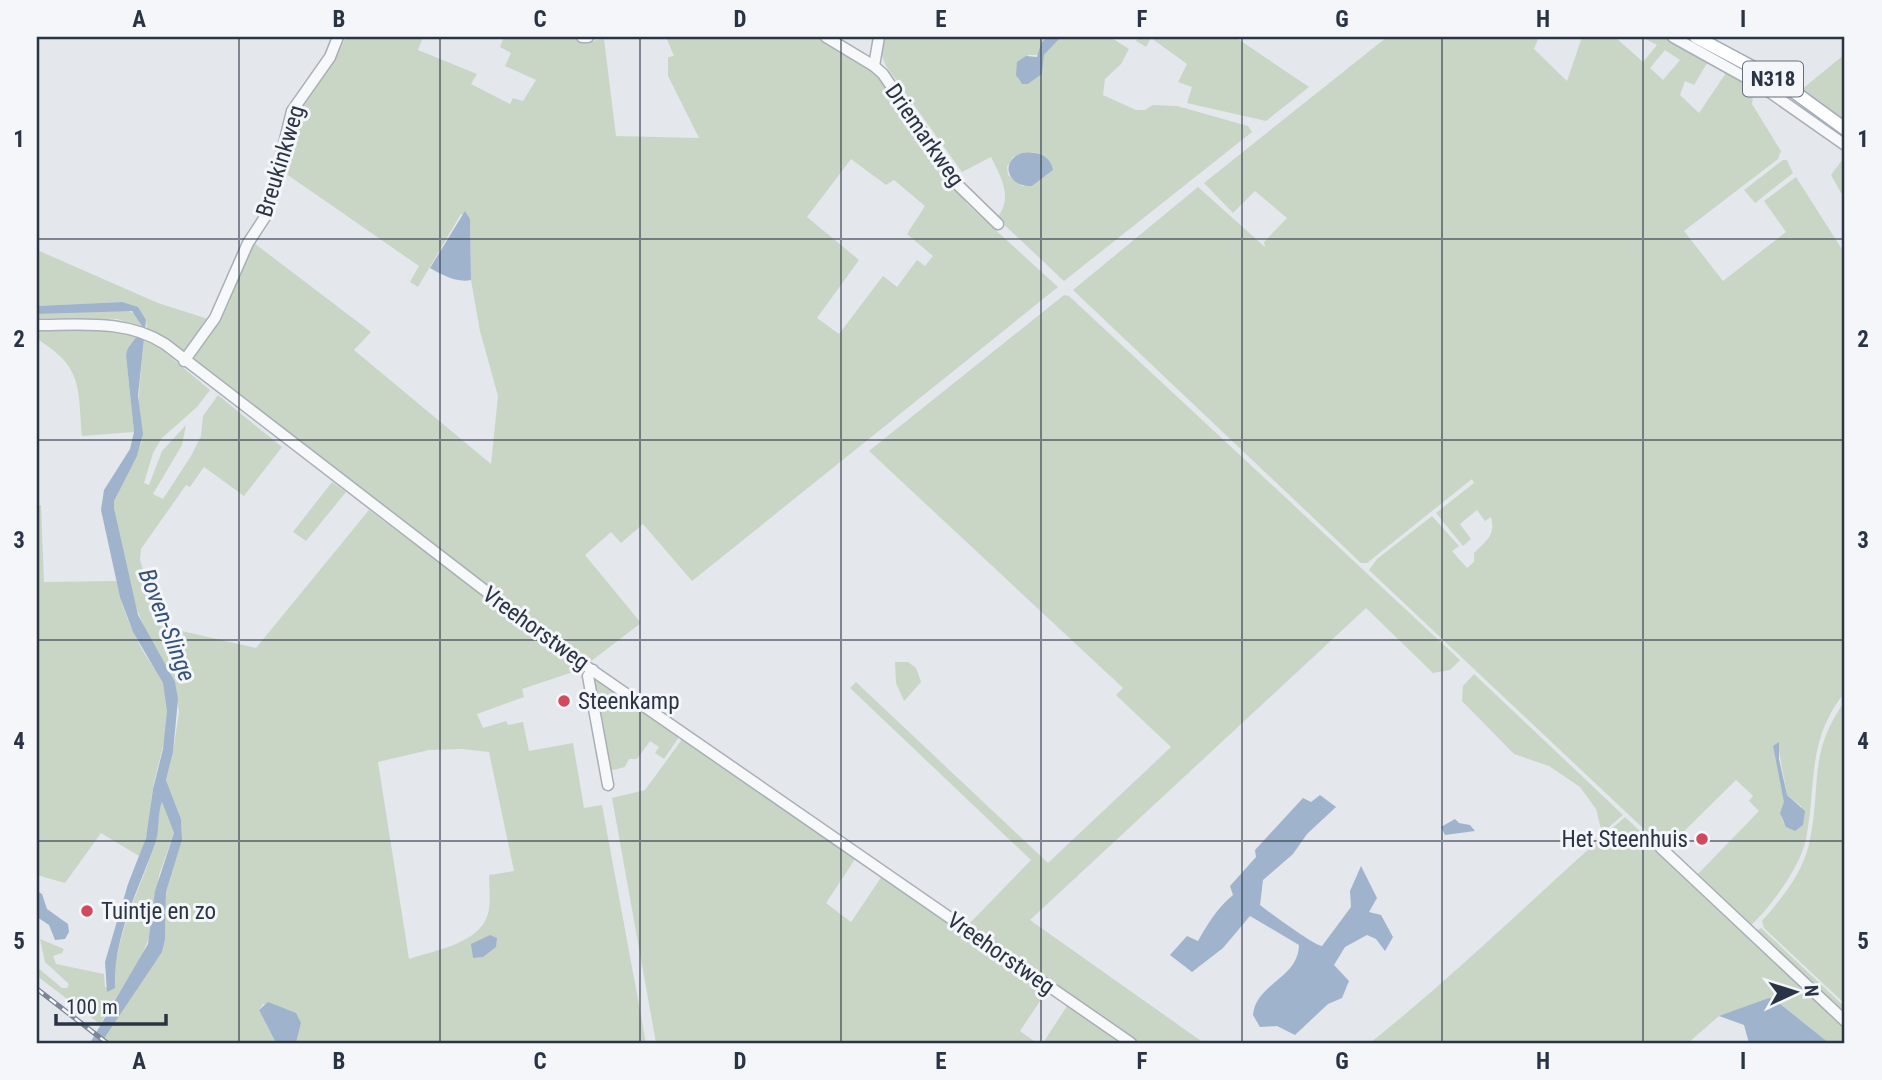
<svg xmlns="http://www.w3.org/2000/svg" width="1882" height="1080" viewBox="0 0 1882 1080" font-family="'Roboto Condensed',sans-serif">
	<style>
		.green { fill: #c9d6c5; fill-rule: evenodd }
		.water { fill: #9fb4cc }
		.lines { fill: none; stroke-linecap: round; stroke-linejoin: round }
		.minor-casing { stroke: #a9aeb7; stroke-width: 13 }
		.major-casing { stroke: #a3abb8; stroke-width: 15 }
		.minor { stroke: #f7f8fa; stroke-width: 10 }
		.major { stroke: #fff; stroke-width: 12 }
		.rail-casing { stroke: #7d8696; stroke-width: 5 }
		.rail { stroke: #f4f6f9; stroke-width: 2.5; stroke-dasharray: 8; stroke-linecap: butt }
		.grid { fill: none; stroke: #2b3445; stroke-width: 2; stroke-opacity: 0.55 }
		.poi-dot { fill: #d1495b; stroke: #f4f6f9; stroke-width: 2.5 }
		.labels { text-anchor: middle; stroke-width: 6; stroke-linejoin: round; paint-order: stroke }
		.shield { fill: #f4f6f9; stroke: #676e7b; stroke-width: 2 }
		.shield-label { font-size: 21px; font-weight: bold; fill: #2b3445 }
		.street-label { font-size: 23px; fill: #2b3445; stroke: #f4f6f9 }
		.poi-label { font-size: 23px; fill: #2b3445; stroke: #f4f6f9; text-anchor: start }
		.water-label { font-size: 24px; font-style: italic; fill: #34527a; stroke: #f4f6f9 }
		.neatline { fill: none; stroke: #2b3445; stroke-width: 2.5 }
		.grid-label { font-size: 23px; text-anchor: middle; font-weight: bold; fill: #2b3445 }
	</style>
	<rect width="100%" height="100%" fill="#e4e7ec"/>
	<g class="green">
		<path d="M346,37H423L418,50L477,74L471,84L510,104L513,98L523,101L536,80L505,66L511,53L500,47L504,37H568L586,42L604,39L616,136L699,138L668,76V57L674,56L666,37H817L870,69L881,78L967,204L1058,287L692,581L643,524L621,543L611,532L585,555L641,623L590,662L489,591L191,359C219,324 230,281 254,243L371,332L354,350L491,464L498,396L480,331L471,280L470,219L461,214L418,287L410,282L419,266L282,171L295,116L335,60ZM851,159L886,185L894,180L925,206L907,234L933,256L925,266L917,260L897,287L883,276L839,334L817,318L859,260L807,217Z"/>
		<path d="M883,37H1047L1041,43L1039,55H1028L1018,79L1022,84H1028L1042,74L1044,55L1061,37H1110L1129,49L1121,64L1105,79L1103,95L1136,110H1145L1153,105L1177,106L1248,126L1252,132L1064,281L997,218C1013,198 1002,179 991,157L962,172L886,66L882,56ZM1033,152L1043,155L1053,170L1032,186H1022L1008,175L1007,167L1013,157Z"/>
		<polygon points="1139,37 1235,37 1309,87 1266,121 1187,103 1192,87 1178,82 1187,64 1151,38 1146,47 1136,41"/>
		<path d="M1387,37H1539L1534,49L1567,81L1582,37H1615L1643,62L1657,45L1642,37H1666L1709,60L1694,85L1685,81L1680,95L1699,113L1728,70L1754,87L1752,104L1781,151L1778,159L1684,231L1723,281L1786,232L1764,201L1796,177L1845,254V692C1806,741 1817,783 1806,839C1801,865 1772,906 1752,924L1746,925L1696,876L1759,811L1749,801L1753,796L1736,780L1668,847H1663L1369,570L1377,559L1432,516L1459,546L1452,551L1467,568L1474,562V553C1486,541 1496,535 1491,517L1485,521L1477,510L1460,524L1471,539L1463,546L1436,513L1474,483L1472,479L1367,563H1361L1073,290L1198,187L1265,247L1264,242L1287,218L1255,191L1233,213L1204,183ZM1665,50L1680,60L1663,80L1650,68ZM1773,746H1778L1787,795L1802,807L1784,824L1781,816L1785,802Z"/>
		<polygon points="1845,54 1845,120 1801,90"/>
		<polygon points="1845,156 1845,200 1831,175"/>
		<polygon points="1783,160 1787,160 1793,173 1755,203 1744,190"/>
		<polygon points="37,250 158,303 208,319 184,354 147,329 146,320 122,302 37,306"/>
		<polygon points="1064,295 1069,296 1460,660 1450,670 1433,673 1366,608 1030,920 1204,1043 1136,1043 967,926 1031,860 850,688 856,682 1048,863 1171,747 1116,695 1123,688 869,451"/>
		<polygon points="127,310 137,315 142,326 117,319 37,318 37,314"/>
		<path d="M94,327L140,335L130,344L126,355L134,432L82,436C78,387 83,367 37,339V328Z"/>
		<path d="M144,339L162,350L210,390L197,407L162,438L153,453L144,483L149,485L162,451L186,425L182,445L153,494L163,499L191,456L201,436L203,416L218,395L282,447L244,496L204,467L190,487L186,485L141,549L140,560L160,626L256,648L369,510L579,667V670L522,689L524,697L477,714L483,728L506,721L508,725L523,722L529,751L573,743L584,808L602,805L646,1043H296L301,1023L263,1004L259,1010L276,1043H98L162,952L165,940L166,892L182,840L181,819L166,780L173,752L179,712L174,682L145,629L133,600L114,508V501L142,442L138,404ZM462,749L489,752L514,871L489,875C489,887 491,902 488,914C479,944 435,950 409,959L378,762L429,750Z"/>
		<polygon points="332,482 346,492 306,541 293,532"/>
		<path d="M37,505H41L44,582L117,581C121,606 131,629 143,651C149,662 158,672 163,683C176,717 159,755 153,788C149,812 150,834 139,856L101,833L65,883L37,875Z"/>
		<polygon points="895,662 908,662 916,668 921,682 904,701 896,683"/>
		<polygon points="1474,674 1623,815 1602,833 1596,809 1580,787 1549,766 1514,754 1462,701 1463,686"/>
		<polygon points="594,677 679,737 664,759 655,753 659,747 650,741 637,759 629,759 625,767 609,771 591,684"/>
		<path d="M1845,701V1004L1764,928L1762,921C1782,898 1802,874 1809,844C1822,787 1807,753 1845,701Z"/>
		<polygon points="683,738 857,856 826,903 851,922 882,876 1048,989 1020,1031 1037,1043 656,1043 612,798 645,790"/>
		<path d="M162,802L174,833L159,875L151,932L141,958L100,1024L37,976V967L62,988H67L69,984L45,962L40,939L64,949L62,953L53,956L56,964L104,974L105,987L114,988C114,937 139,892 155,844C159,830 157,814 162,802Z"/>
		<path d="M1625,817L1845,1024V1043H1829L1774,999L1719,1016L1688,1043H1370C1459,972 1539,892 1625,817Z"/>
		<polygon points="1761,928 1845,1007 1845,1018 1756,931"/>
		<polygon points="1069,1003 1127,1043 1043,1043"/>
	</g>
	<g class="water">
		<polygon points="1047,37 1061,37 1044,55 1042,74 1028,84 1022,84 1016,75 1017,62 1026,56 1037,57 1041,43"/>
		<path d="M1022,153C1036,151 1050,154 1053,170L1032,186C1009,188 998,162 1022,153Z"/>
		<path d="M465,211L470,219L471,280C457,283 442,275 430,268Z"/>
		<path d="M122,302L138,307L146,320L138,396L143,434L137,456L114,501V508L138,615L175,682L178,699L173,752L166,780L181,819L182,840L166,892L165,940L162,952L103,1040L90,1043L148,944L155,891L174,833L162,802C157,814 160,830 155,844C138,891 113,937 115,988L107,992L105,962L128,884L146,838L153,789L163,749L167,711L163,683L133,632L120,597L101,510L104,490L130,449L134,432L126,355C128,342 139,339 142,326L132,311L37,314V306Z"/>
		<polygon points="1779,742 1779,759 1787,795 1805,811 1803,825 1795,831 1786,827 1780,813 1784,802 1773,746"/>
		<path d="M1320,795L1336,807L1307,834L1293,854L1263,880L1260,905C1269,912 1315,946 1322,946L1351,907L1350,891L1361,866L1377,898L1369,912L1381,915L1393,937L1385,951L1376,939L1367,935L1345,947L1334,965L1349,981L1342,998L1328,1004L1295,1035L1277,1026L1260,1027L1253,1015C1256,983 1298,979 1299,945L1250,916L1223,948L1192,972L1170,955L1187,936L1198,941C1207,925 1218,907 1233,895L1230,886L1256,857L1255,850L1303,798L1311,802Z"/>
		<polygon points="1455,819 1459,823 1470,825 1475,831 1445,835 1441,827"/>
		<polygon points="37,891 42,894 47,909 68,924 69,932 65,939 55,940 49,925 37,917"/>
		<polygon points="490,935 497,938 496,947 483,957 473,958 471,944"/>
		<polygon points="1769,998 1774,999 1829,1043 1749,1043 1744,1025 1719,1016"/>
		<polygon points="268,1002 296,1013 301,1023 296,1043 276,1043 259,1010"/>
	</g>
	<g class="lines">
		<defs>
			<g id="minor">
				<polyline points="582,37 588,37"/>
				<polyline points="826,37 874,66 883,74 959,186 998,224"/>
				<polyline points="1673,37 1761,86 1845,145"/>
				<polyline points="874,66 879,37"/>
				<path d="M37,325C80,325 127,319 165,344L557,646L1131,1043"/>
				<polyline points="184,361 215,318 248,243 267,214 292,111 330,57 338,37"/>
				<polyline points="593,670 588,676 608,785"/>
				<polyline points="1661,848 1845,1021"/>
			</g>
			<polyline id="major" points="1696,37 1782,83 1845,129"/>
		</defs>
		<use href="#minor" class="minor-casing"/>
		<use href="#major" class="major-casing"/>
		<use href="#minor" class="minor"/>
		<use href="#major" class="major"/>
		<defs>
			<polyline id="rail" points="37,989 107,1043"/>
		</defs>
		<use href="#rail" class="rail-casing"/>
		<use href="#rail" class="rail"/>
	</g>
	<path class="grid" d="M239,37V1043M440,37V1043M640,37V1043M841,37V1043M1041,37V1043M1242,37V1043M1442,37V1043M1643,37V1043M37,239H1845M37,440H1845M37,640H1845M37,841H1845"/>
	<g class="poi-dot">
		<circle cx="564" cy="701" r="7"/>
		<circle cx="1702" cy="839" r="7"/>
		<circle cx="87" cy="911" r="7"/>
	</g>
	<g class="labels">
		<rect class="shield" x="1743" y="61.5" width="60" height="35" rx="5"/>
		<g class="shield-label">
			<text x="1773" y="86">N318</text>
		</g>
		<g class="street-label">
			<text transform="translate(925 135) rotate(55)" y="8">Driemarkweg</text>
			<text transform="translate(280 161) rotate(-73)" y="8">Breukinkweg</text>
			<text transform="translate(536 628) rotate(36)" y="8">Vreehorstweg</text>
			<text transform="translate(1001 953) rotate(35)" y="8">Vreehorstweg</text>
		</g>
		<g class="poi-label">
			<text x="578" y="709">Steenkamp</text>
			<text x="1688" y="847" text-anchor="end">Het Steenhuis</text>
			<text x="101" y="919">Tuintje en zo</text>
		</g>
		<g class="water-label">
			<text transform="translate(167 625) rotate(69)" y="8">Boven-Slinge</text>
		</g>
	</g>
	<rect width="1882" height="1080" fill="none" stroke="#f4f6f9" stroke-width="77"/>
	<g transform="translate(1795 992) rotate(86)" stroke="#f4f6f9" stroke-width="5" paint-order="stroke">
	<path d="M0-5L12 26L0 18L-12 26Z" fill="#2b3445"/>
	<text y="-10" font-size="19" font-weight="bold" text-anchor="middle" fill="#2b3445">N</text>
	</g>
	<path d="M56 1014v10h110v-10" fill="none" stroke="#2b3445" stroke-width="3.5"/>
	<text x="66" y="1014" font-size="21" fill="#2b3445" stroke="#f4f6f9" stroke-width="5" paint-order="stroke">100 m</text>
	<rect x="38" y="38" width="1805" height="1004" class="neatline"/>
	<g class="grid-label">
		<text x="139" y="27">A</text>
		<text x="339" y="27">B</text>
		<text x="540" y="27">C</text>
		<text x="740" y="27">D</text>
		<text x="941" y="27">E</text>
		<text x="1142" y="27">F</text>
		<text x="1342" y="27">G</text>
		<text x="1543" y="27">H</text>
		<text x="1743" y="27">I</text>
		<text x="19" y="147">1</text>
		<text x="1863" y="147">1</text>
		<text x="19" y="347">2</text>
		<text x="1863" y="347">2</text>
		<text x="19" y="548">3</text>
		<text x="1863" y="548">3</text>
		<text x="19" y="749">4</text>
		<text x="1863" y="749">4</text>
		<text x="19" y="949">5</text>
		<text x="1863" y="949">5</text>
		<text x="139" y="1069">A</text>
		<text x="339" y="1069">B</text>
		<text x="540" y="1069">C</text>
		<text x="740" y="1069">D</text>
		<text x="941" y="1069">E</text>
		<text x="1142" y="1069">F</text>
		<text x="1342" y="1069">G</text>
		<text x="1543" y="1069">H</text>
		<text x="1743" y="1069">I</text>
	</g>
</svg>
